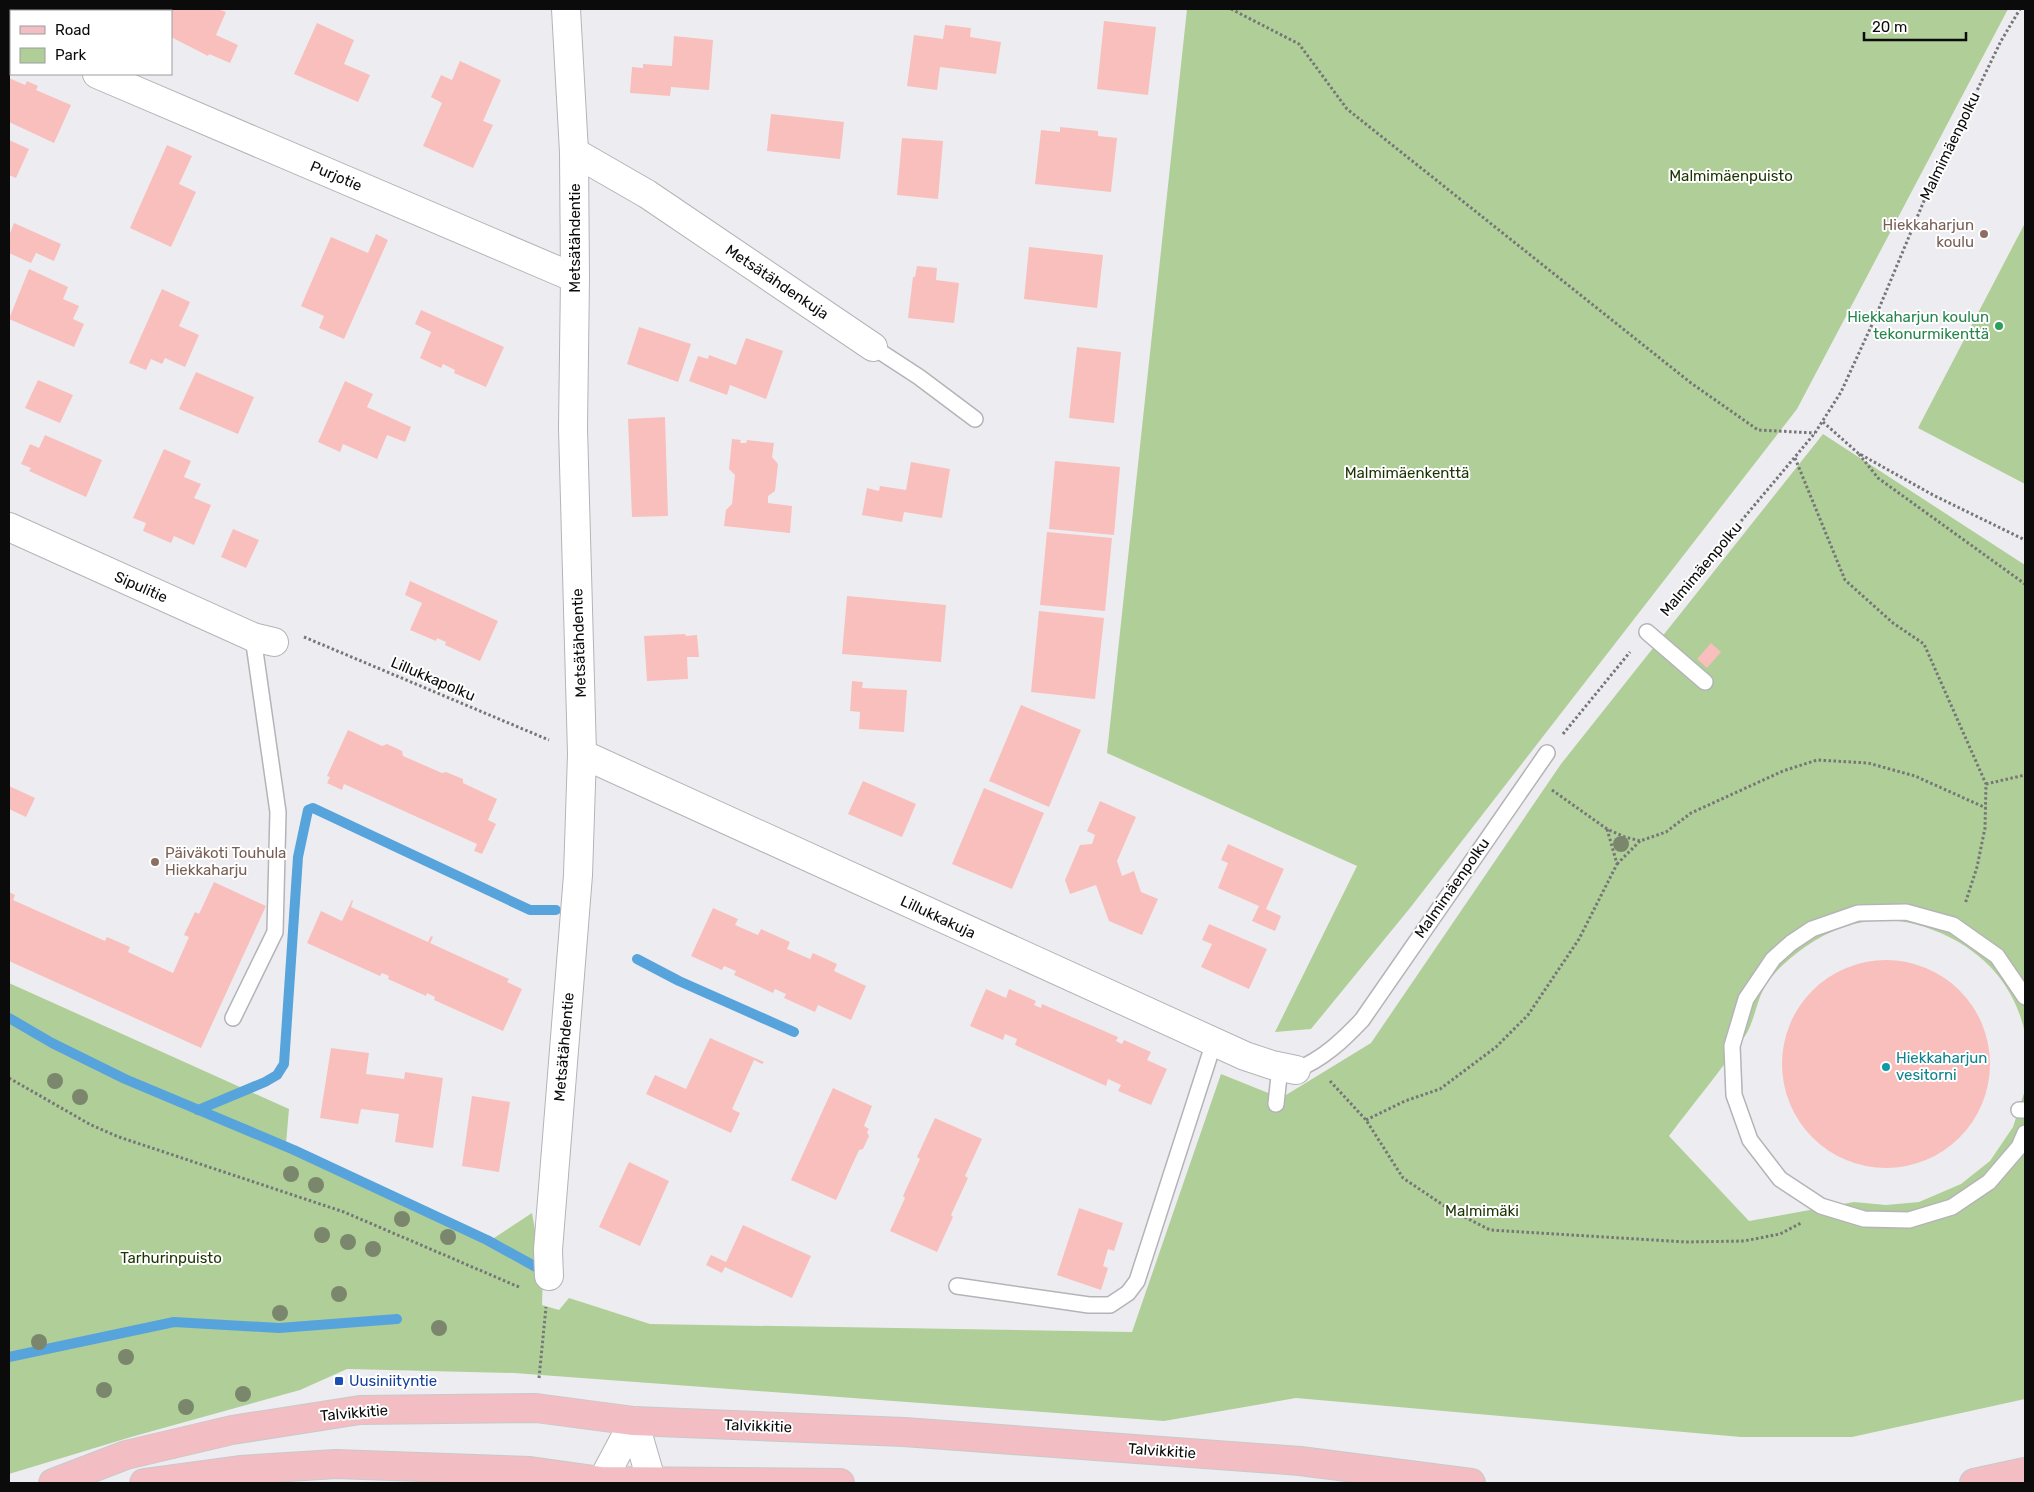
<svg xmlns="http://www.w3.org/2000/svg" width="2034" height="1492" viewBox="0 0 2034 1492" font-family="Rubik,sans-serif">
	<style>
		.green { fill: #b0ce98 }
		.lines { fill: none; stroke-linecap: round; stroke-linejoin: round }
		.stream { stroke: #57a4dc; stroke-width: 10 }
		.building { fill: #f9bfbc }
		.lane-casing { stroke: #b4b4b8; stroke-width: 18 }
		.street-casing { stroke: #b4b4b8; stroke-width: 30 }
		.primary-casing { stroke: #c9c9ca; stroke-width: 30 }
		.path { stroke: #767678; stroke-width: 3; stroke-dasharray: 2.5 2.5; stroke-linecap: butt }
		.lane { stroke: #fff; stroke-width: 15 }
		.street { stroke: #fff; stroke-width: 28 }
		.primary { stroke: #f2bdc3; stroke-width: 28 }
		.tree { fill: #7a876c }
		.education-dot { fill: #8d6e63; stroke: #fff; stroke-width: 2 }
		.leisure-dot { fill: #2e9e5b; stroke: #fff; stroke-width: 2 }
		.culture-dot { fill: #0f9aa8; stroke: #fff; stroke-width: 2 }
		.transit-dot { fill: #1a4fb4; stroke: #fff; stroke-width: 2 }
		.labels { text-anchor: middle; stroke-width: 4; stroke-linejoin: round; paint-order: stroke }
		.street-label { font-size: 15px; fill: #0b0b0c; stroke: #fff }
		.park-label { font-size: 15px; fill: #1c3400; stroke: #fff }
		.education-label { font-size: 15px; fill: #785e54; stroke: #fff; text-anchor: end }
		.leisure-label { font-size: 15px; fill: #27864d; stroke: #fff; text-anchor: end }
		.culture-label { font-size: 15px; fill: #0d838f; stroke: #fff; text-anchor: start }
		.transit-label { font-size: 15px; fill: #164399; stroke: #fff; text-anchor: start }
	</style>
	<rect width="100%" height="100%" fill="#ededf1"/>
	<g class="green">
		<polygon points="1187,9 2008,9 1797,409 1410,908 1311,1029 1275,1032 1357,866 1107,753"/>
		<polygon points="2025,223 2025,484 1918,428"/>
		<path d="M1823,434L2025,565V1034C2017,991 1988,956 1949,937C1899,912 1851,915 1805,947C1790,958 1778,968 1767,983C1756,1000 1755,1021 1745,1036C1721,1070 1694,1103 1669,1136L1749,1221L1854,1202L1886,1205L1919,1202L1961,1184L1990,1161L2013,1127L2025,1090V1399L1852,1437H1741L1296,1398L1164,1421L514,1373L347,1369L300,1390L131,1437L9,1474V983L289,1109L286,1144L491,1240L532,1213L543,1275L542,1305L559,1310L569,1298L650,1324L1132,1332L1221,1074L1281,1098L1371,1043L1561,764Z"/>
	</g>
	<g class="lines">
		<g class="stream">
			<polyline points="637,959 679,981 794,1032"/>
			<polyline points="9,1018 52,1043 125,1079 294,1150 487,1240 536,1267"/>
			<polyline points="198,1110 265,1082 277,1075 284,1064 298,857 308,810 313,808 530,910 556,910"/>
			<polyline points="9,1357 174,1322 279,1328 397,1319"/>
		</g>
	</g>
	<g class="building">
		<polygon points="145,9 218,9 226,12 216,35 238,45 230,63 209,54 208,56 171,37 171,11 144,11"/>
		<polygon points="1104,21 1156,27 1148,95 1097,89"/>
		<polygon points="317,23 354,40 344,64 370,75 358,102 294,74"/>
		<polygon points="945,25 971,28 970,37 1001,42 996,74 940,67 937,90 907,86 914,35 943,39"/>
		<polygon points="674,36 713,40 709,90 671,87 670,96 630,93 632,67 643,68 643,64 672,66"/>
		<polygon points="460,61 501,80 483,121 493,125 473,168 423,146 442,103 431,97 441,75 452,80"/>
		<polygon points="9,78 25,85 27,81 38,86 36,90 71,105 54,143 9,122"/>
		<polygon points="771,114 844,122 840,159 767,151"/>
		<polygon points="1060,127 1098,131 1098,136 1117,138 1111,192 1035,184 1041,130 1060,132"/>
		<polygon points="902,138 943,141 938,199 897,195"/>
		<polygon points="9,140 29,149 16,178 9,175"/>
		<polygon points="167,145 192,156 179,184 196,192 171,247 130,228"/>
		<polygon points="14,223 61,244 54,261 36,253 31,263 9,253 9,236"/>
		<polygon points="376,234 388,240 344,339 319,328 324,316 301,306 331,237 368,253"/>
		<polygon points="1029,247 1103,255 1097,308 1024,299"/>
		<polygon points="917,266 937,268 936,280 959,283 954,323 908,318 913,277 915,277"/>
		<polygon points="29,269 68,287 63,299 79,306 73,319 84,324 74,347 9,319"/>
		<polygon points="162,289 190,302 179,326 199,335 185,367 165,358 162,364 151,359 146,370 129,363"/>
		<polygon points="421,310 504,347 486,387 454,373 455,370 443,364 441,368 420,358 431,332 415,324"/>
		<polygon points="639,327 691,344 678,382 627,364"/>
		<polygon points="746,338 783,351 766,399 730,385 727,395 689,381 698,356 708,359 709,355 736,365"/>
		<polygon points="1077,347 1121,352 1114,423 1069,418"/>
		<polygon points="196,372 254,397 238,434 179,409"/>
		<polygon points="38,380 73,395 60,423 25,408"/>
		<polygon points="345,381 373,394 367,407 411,427 405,442 387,435 377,459 343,444 340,452 318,442"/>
		<polygon points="665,417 668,516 632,517 628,419"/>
		<polygon points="45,435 102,460 86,497 29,471 31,468 21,464 30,444 39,448"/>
		<polygon points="732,439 741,440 740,443 746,443 747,440 774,443 772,457 778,464 775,491 768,496 768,503 792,506 790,533 724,526 726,510 732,504 735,475 729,469"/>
		<polygon points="164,449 191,461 184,477 201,484 194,498 211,505 194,545 174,536 171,543 143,531 146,523 133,518"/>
		<polygon points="1055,461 1120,467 1114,535 1049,529"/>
		<polygon points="911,462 950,469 942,518 904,512 902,522 862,515 867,488 879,491 880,486 906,490"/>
		<polygon points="233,529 259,540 246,568 221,557"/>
		<polygon points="1047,532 1112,538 1105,611 1040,605"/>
		<polygon points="410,581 498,621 480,661 445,645 446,642 437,638 436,641 410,630 422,603 405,595"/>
		<polygon points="847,596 946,605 941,662 842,654"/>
		<polygon points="1039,611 1104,618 1095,699 1031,692"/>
		<polygon points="685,634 686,636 697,635 699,657 687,657 688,679 647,681 644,636"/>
		<polygon points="1711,643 1721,652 1707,668 1697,659"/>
		<polygon points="852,681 863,682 862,688 907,690 904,732 859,729 860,712 850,711"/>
		<polygon points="1021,705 1081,730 1049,807 989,781"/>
		<polygon points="348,730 382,746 387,744 402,751 403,756 442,773 446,772 463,779 463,783 497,799 488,820 496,824 482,854 474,851 477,844 344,784 342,790 327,783 330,777 327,776"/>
		<polygon points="863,781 916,804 902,837 848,814"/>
		<polygon points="9,786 35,798 26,817 9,809"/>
		<polygon points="984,788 1044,813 1012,889 952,864"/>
		<polygon points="1100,801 1136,817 1117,861 1122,876 1134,871 1141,892 1158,899 1142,935 1109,921 1096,885 1070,894 1065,880 1080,845 1092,844 1095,835 1087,831"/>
		<polygon points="1228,844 1284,869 1266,909 1281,916 1275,931 1252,921 1259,906 1218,888 1228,863 1221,860"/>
		<polygon points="214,882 266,906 201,1048 9,961 9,892 15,895 13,900 105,941 107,937 130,947 128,952 173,973 189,937 184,935 195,912 199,914"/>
		<polygon points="352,900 353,901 351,907 428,942 431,936 433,937 430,943 509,979 507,982 522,989 503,1031 434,1000 435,997 427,993 426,996 388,979 389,976 382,973 380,976 307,943 321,911 342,921"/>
		<polygon points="713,908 738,919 735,925 758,935 761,929 790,942 787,949 810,959 813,953 837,964 834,971 866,986 851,1020 818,1005 815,1012 784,998 786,994 775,989 773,993 734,975 736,971 724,966 722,970 691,956"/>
		<polygon points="1209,924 1267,949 1249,989 1201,967 1212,944 1202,940"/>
		<circle cx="1886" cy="1064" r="104"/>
		<polygon points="986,989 1006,998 1009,989 1036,1001 1034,1005 1041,1008 1042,1004 1118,1037 1116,1041 1122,1044 1124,1040 1151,1052 1147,1060 1167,1069 1151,1105 1118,1091 1121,1085 1108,1079 1106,1086 1015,1045 1017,1039 1005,1034 1003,1040 970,1026"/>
		<polygon points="710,1038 764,1062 762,1064 754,1060 732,1109 740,1113 731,1133 646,1094 655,1075 686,1089"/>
		<polygon points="331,1048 369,1053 366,1074 404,1079 405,1072 443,1078 433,1148 395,1142 399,1114 361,1109 358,1124 320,1118"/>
		<polygon points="833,1088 872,1106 864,1126 869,1129 867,1132 869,1136 863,1149 859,1150 836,1200 791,1180"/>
		<polygon points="472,1096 510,1102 499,1172 462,1166"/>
		<polygon points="935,1118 982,1139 965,1176 968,1178 951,1215 953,1217 937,1252 890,1231 905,1198 903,1196 920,1159 917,1157"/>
		<polygon points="629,1162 669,1181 640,1246 599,1227"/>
		<polygon points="1079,1208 1123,1223 1114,1251 1108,1249 1103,1266 1108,1268 1101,1290 1057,1275"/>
		<polygon points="743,1225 811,1256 792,1298 725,1267 722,1273 706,1265 711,1255 726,1262"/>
	</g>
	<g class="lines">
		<defs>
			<g id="lane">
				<polyline points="873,347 919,377 975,419"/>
				<polyline points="1647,632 1705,682"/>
				<polyline points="2025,997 1997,956 1953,925 1906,912 1858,913 1812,929 1791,943 1773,959 1746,999 1732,1046 1734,1095 1750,1140 1780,1179 1821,1206 1864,1219 1909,1220 1952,1207 1989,1182 2019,1147 2025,1133"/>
				<polyline points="233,1018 275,932 278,812 253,637"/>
				<path d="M1296,1070C1323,1059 1342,1041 1362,1020L1547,753"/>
				<polyline points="1276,1104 1280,1067"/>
				<polyline points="2019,1110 2025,1110"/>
				<polyline points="957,1286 1089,1305 1110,1305 1128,1293 1137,1281 1214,1042"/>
			</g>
			<g id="street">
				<polyline points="9,36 11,37"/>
				<polyline points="97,74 575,278"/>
				<polyline points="574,152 647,194 873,347"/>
				<polyline points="9,527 253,637 274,642"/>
				<polyline points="582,754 1245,1056 1272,1065 1296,1070"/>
				<polyline points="549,1276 548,1250 578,875 582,754 573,428 575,278 574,152 566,9"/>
				<polyline points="634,1421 652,1483"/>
				<polyline points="601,1483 634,1421"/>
			</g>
			<g id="primary">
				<polyline points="53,1483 126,1455 232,1430 360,1410 536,1408 634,1421 904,1432 1300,1461 1471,1483"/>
				<polyline points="144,1483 240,1470 336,1464 530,1471 601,1481 840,1483"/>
				<polyline points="1974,1483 2025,1472"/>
			</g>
		</defs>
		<use href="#lane" class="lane-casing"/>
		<use href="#street" class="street-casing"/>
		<use href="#primary" class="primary-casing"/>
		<g class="path">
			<polyline points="1231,9 1299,44 1347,109 1691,383 1758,430 1815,433"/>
			<polyline points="1823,422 1858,453 1933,495 2025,540"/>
			<polyline points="1859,454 1878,478 2025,584"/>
			<polyline points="1795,458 1845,580 1893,623 1924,644 1986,784 1985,828 1977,867 1965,904"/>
			<polyline points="1664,613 1815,433 1841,392 1875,318 1926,196 2001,41 2020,9"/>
			<polyline points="304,637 549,740"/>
			<polyline points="1563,734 1630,652"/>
			<polyline points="1986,784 2025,775"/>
			<polyline points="1552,790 1607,829 1625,837 1640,841 1666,832 1691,813 1783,771 1817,760 1868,763 1915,776 1986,808"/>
			<polyline points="1617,864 1640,841"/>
			<polyline points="9,1078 91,1125 119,1137 344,1212 519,1287"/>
			<polyline points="1330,1081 1366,1120 1403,1178 1449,1209 1490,1230 1686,1242 1744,1241 1780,1234 1801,1223"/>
			<polyline points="1366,1120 1405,1101 1440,1089 1496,1047 1528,1015 1579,939 1617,864 1607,829"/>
			<polyline points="539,1378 546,1307"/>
		</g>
		<use href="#lane" class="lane"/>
		<use href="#street" class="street"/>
		<use href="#primary" class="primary"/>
	</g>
	<g class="tree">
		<circle cx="1621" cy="844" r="8"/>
		<circle cx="55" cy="1081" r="8"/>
		<circle cx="80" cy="1097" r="8"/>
		<circle cx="291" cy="1174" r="8"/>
		<circle cx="316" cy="1185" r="8"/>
		<circle cx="402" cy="1219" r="8"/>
		<circle cx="322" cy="1235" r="8"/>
		<circle cx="448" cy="1237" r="8"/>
		<circle cx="348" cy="1242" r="8"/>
		<circle cx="373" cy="1249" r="8"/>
		<circle cx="339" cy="1294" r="8"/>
		<circle cx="280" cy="1313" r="8"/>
		<circle cx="439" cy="1328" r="8"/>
		<circle cx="39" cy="1342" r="8"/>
		<circle cx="126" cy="1357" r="8"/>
		<circle cx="104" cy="1390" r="8"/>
		<circle cx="243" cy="1394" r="8"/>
		<circle cx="186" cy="1407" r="8"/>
	</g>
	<g class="education-dot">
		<circle cx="1984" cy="234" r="5"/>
		<circle cx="155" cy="862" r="5"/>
	</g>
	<circle class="leisure-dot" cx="1999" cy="326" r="5"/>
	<circle class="culture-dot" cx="1886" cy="1067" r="5"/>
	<rect class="transit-dot" x="334" y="1376" width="10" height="10" rx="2.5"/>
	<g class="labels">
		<g class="street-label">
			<text transform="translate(1950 146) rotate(-64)" y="5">Malmimäenpolku</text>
			<text transform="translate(336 176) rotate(23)" y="5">Purjotie</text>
			<text transform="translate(575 238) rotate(-90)" y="5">Metsätähdentie</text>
			<text transform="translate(777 282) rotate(34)" y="5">Metsätähdenkuja</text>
			<text transform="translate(1701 569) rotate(-50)" y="5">Malmimäenpolku</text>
			<text transform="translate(141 587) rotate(24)" y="5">Sipulitie</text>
			<text transform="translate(579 643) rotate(-92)" y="5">Metsätähdentie</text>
			<text transform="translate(433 679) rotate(23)" y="5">Lillukkapolku</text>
			<text transform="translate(1452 888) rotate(-55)" y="5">Malmimäenpolku</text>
			<text transform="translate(938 917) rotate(25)" y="5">Lillukkakuja</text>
			<text transform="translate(564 1047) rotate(-85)" y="5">Metsätähdentie</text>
			<text transform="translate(354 1413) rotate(-5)" y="5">Talvikkitie</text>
			<text transform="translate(758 1426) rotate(2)" y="5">Talvikkitie</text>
			<text transform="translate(1162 1451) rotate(4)" y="5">Talvikkitie</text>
		</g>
		<g class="park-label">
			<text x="1731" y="181">Malmimäenpuisto</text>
			<text x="1407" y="478">Malmimäenkenttä</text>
			<text x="1482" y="1216">Malmimäki</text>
			<text x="171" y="1263">Tarhurinpuisto</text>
		</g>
		<g class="education-label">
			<text x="1974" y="230">Hiekkaharjun<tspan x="1974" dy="17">koulu</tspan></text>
			<text x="165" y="858" text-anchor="start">Päiväkoti Touhula<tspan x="165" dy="17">Hiekkaharju</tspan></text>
		</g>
		<g class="leisure-label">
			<text x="1989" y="322">Hiekkaharjun koulun<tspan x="1989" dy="17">tekonurmikenttä</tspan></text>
		</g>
		<g class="culture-label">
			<text x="1896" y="1063">Hiekkaharjun<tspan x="1896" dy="17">vesitorni</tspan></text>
		</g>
		<g class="transit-label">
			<text x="349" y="1386">Uusiniityntie</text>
		</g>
	</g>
	<rect width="2034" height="1492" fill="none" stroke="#0b0b0c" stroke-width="20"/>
	<rect x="10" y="10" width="162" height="65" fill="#ffffff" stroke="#9d9d9e"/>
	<rect x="20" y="26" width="25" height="8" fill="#f2bdc3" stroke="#9d9d9e"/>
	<text x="55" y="35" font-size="15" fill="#0b0b0c">Road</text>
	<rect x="20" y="48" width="25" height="15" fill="#b0ce98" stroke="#9d9d9e"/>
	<text x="55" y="60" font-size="15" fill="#0b0b0c">Park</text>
	<path d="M1864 32v8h102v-8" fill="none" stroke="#0b0b0c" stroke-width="2.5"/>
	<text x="1872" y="32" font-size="15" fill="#0b0b0c" stroke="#ffffff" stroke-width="4" paint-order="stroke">20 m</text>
</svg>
